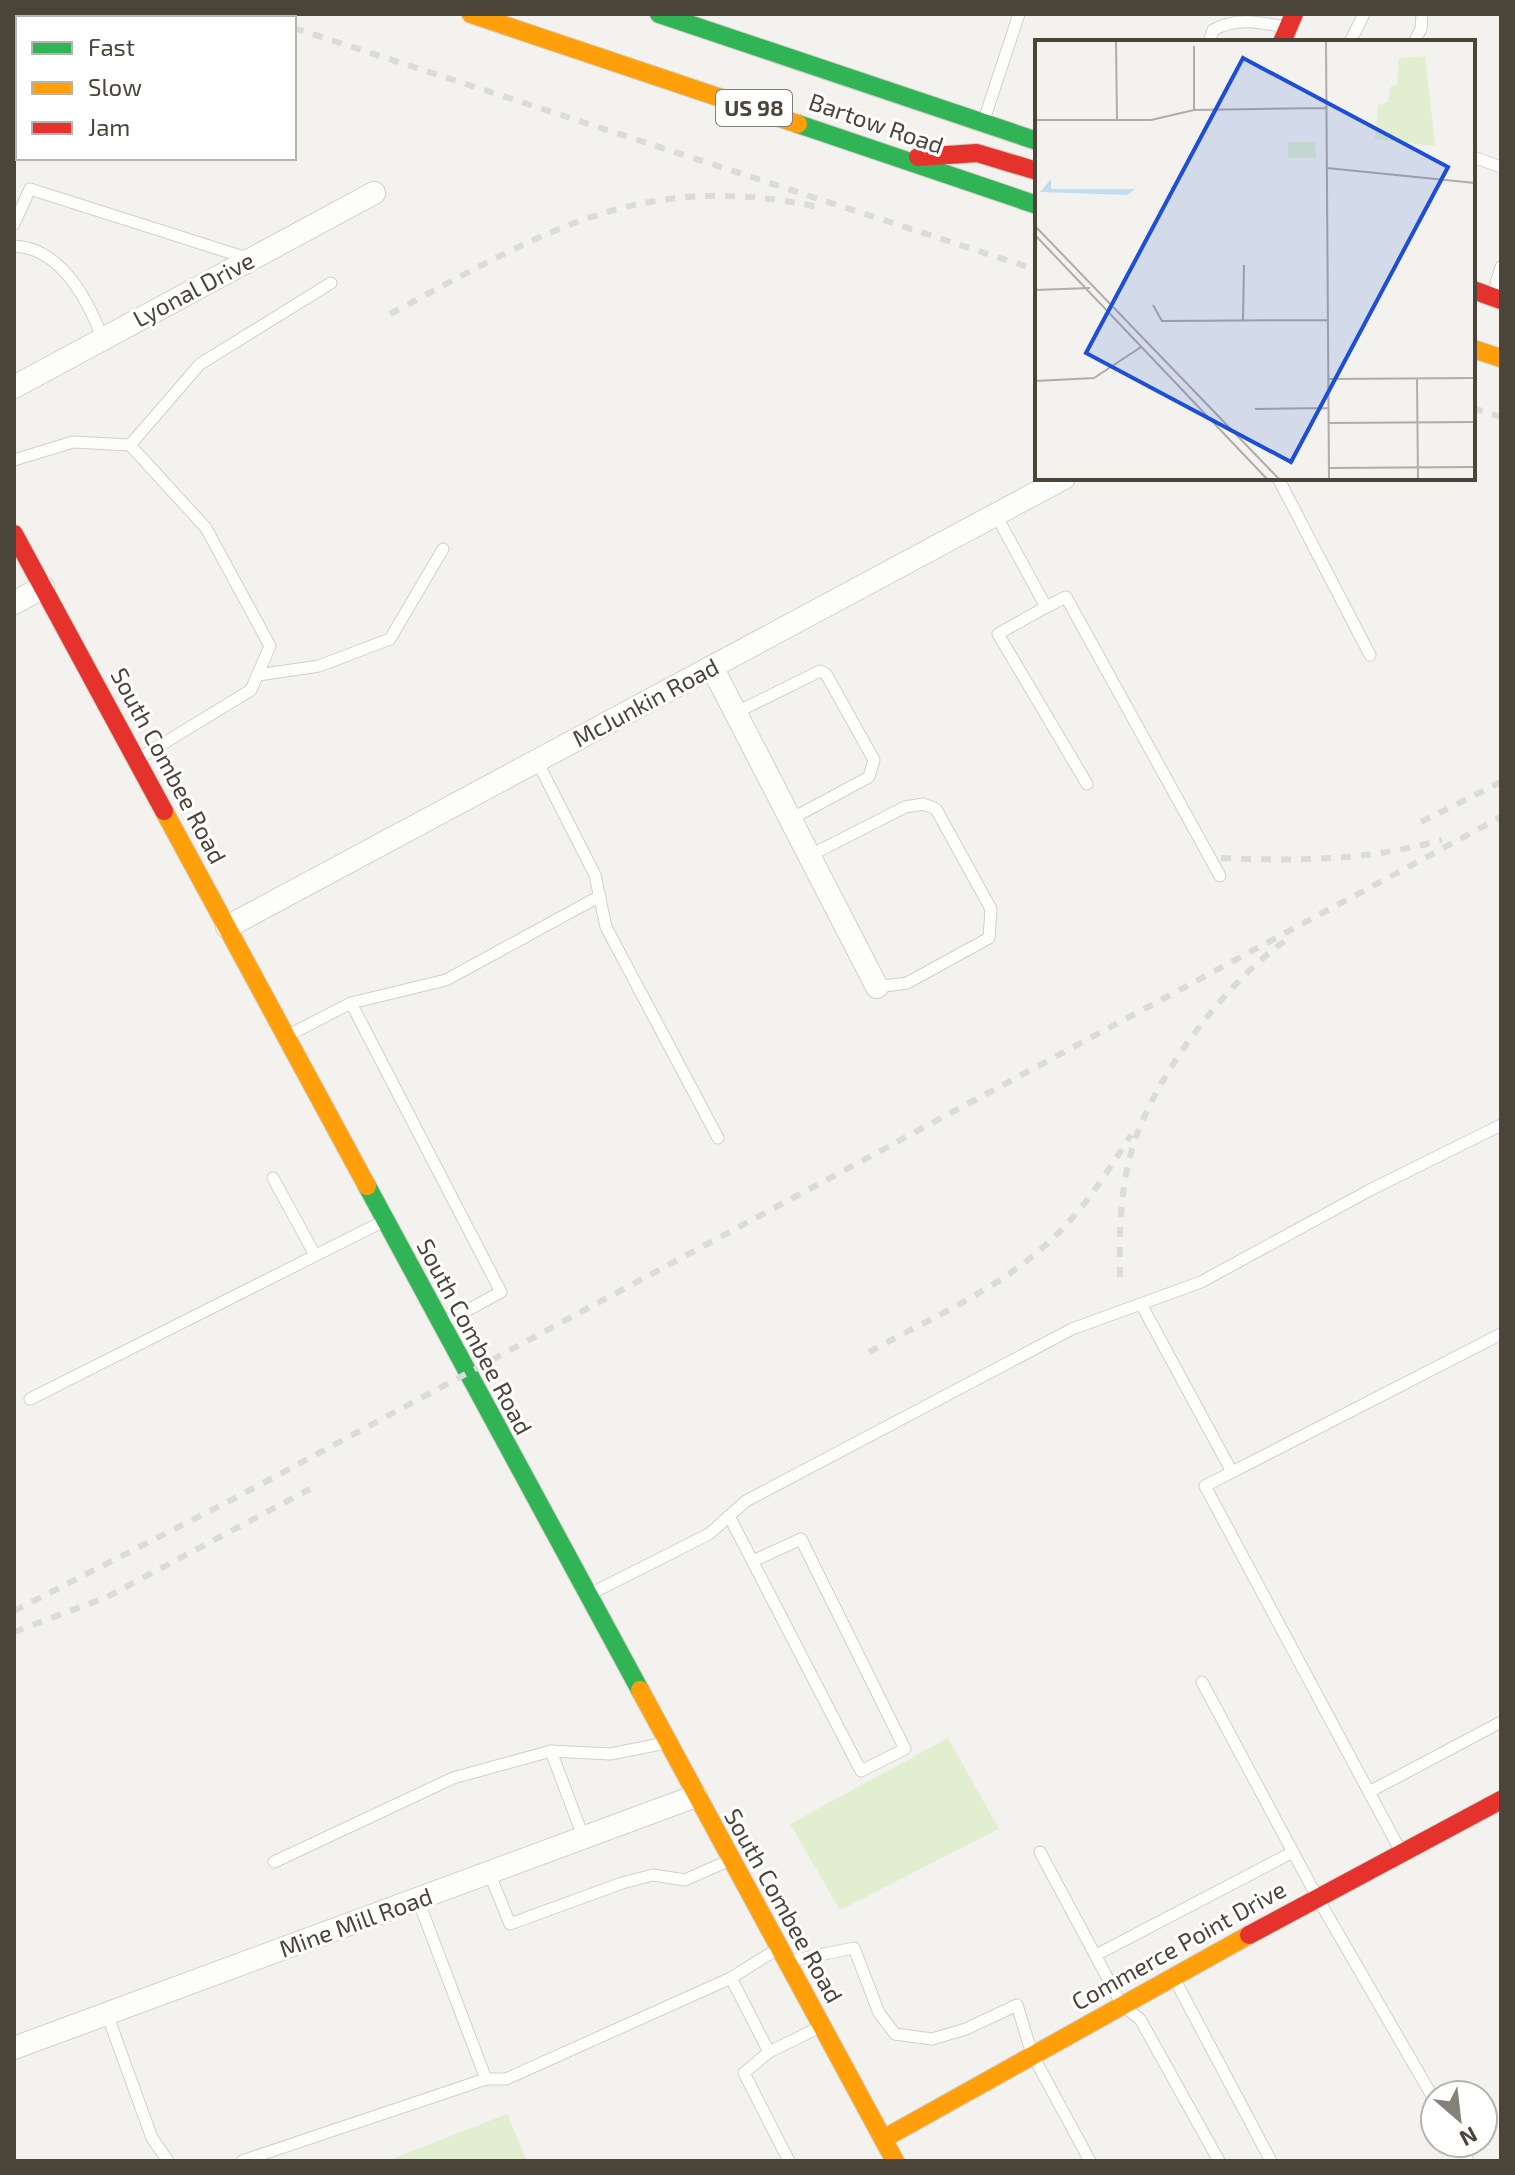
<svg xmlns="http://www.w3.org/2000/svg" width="1515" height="2175" viewBox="0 0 1515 2175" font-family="'Exo 2',sans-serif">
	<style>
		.green { fill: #e1eecf }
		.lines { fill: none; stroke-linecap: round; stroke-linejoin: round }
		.lane-casing { stroke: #d2d0cb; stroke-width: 13 }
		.street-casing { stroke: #d2d0cb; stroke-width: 24 }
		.fast-casing { stroke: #d3cfc5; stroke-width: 20 }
		.slow-casing { stroke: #d3cfc5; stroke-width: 20 }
		.jam-casing { stroke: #d3cfc5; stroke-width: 20 }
		.lane { stroke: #fdfdfc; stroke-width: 11 }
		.street { stroke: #fdfdfc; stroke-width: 22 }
		.fast { stroke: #30b455; stroke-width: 18 }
		.slow { stroke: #ff9f0a; stroke-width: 18 }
		.jam { stroke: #e5322d; stroke-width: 18 }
		.rail { stroke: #dbdbda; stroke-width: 6; stroke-dasharray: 10 10; stroke-linecap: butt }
		.labels { text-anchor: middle; stroke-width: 6; stroke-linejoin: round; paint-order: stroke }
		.shield { fill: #fff; stroke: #817c74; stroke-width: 2 }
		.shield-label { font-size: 22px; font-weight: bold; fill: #4b4439 }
		.street-label { font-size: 24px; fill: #4b4439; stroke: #fff }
		.inset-road { fill: none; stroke: #b0aca6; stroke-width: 2 }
		.view { fill: #1d4ed8; fill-opacity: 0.15; stroke: #1d4ed8; stroke-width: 4 }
		.inset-edge { fill: none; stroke: #4b4439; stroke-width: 4 }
	</style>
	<rect width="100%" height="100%" fill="#f4f2ee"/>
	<g class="green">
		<polygon points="948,1738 999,1829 840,1910 790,1824"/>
		<polygon points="507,2114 527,2161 387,2161"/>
	</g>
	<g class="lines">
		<defs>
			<g id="lane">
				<path d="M1209,42L1213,30C1237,17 1259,22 1285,27"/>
				<polyline points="1350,42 1364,14"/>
				<polyline points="1414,42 1421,29 1422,14"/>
				<polyline points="984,120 1019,14"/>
				<polyline points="1473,157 1501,167"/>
				<polyline points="14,224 30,189 250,259"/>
				<path d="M14,246C62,248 88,301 103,339"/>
				<polyline points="1493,293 1501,267"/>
				<polyline points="130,445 200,364 331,283"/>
				<polyline points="14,460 73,442 130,445 206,528 270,646 251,690 138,759"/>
				<polyline points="1278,478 1370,655"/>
				<polyline points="996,515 1046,607 1066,597 1220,876"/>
				<polyline points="1046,607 998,634 1087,784"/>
				<polyline points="258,675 319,666 390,639 443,549"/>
				<polyline points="735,713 820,671 826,674 874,760 869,777 791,819"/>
				<polyline points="537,761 595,875 606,927 718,1138"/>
				<polyline points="809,856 905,807 923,804 936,809 991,909 989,938 907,983 877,987"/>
				<polyline points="351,1003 446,980 600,896"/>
				<polyline points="287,1036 351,1003 501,1292 444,1323"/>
				<polyline points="273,1178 315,1255"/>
				<polyline points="1141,1304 1232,1472"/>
				<polyline points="30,1399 384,1221"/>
				<polyline points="729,1516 861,1771 905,1749 801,1539 753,1561"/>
				<polyline points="590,1594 709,1534 746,1501 1072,1329 1201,1282 1370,1190 1501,1125"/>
				<polyline points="1202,1682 1317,1897 1435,2101"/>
				<polyline points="551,1751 584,1839"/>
				<polyline points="1369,1792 1205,1486 1501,1334"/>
				<polyline points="1400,1850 1369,1792 1501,1722"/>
				<polyline points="1040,1852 1122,2005 1140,2019 1219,2161"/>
				<polyline points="274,1862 453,1778 551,1751 610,1754 666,1743"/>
				<polyline points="490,1875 510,1924 622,1883 653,1875 685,1880 730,1860"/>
				<polyline points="418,1900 486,2079"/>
				<polyline points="779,1948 731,1978 769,2052 818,2028"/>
				<polyline points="1096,1955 1293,1852"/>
				<polyline points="789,1961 854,1948 879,2013 895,2034 932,2039 966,2029 1017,2005 1032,2054 1090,2161"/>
				<polyline points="1174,1978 1271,2161"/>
				<polyline points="107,2014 152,2138 168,2161"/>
				<polyline points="769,2052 744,2073 789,2161"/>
				<polyline points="1458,2143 1468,2161"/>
				<polyline points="242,2161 486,2079 506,2079 731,1978"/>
			</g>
			<g id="street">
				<polyline points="14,387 374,193"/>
				<polyline points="14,603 43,587"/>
				<polyline points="712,667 877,987"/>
				<polyline points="227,927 1064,478"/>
				<polyline points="14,2048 696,1796"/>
			</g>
			<g id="fast">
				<polyline points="659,14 1037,141"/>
				<polyline points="798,124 1037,205"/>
				<polyline points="367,1186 640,1690"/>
			</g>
			<g id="slow">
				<polyline points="471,14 798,124"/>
				<polyline points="1473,349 1501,358"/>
				<polyline points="164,811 367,1186"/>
				<polyline points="640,1690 895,2161"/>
				<polyline points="883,2139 1249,1935"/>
			</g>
			<g id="jam">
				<polyline points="1282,42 1294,14"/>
				<polyline points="918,157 977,153 1037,171"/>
				<polyline points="1473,290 1501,300"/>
				<polyline points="14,534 164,811"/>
				<polyline points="1249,1935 1501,1800"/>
			</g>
		</defs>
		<use href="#lane" class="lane-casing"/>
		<use href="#street" class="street-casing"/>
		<use href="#fast" class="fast-casing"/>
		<use href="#slow" class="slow-casing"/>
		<use href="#jam" class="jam-casing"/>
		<use href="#lane" class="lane"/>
		<use href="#street" class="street"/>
		<use href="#fast" class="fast"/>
		<use href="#slow" class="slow"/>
		<use href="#jam" class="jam"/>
		<g class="rail">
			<polyline points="250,14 263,18"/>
			<polyline points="294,28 1037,270"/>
			<path d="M390,314C541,234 639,169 818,207"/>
			<polyline points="1473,408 1501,417"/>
			<polyline points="1421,822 1501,782"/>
			<path d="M1221,858C1300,861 1365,861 1442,840"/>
			<path d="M1120,1277C1119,1230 1120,1182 1136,1137C1161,1068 1226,983 1286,940"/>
			<path d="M869,1352C931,1318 1002,1288 1053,1238C1085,1208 1108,1171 1131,1135"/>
			<polyline points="14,1611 237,1497 1501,817"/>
			<polyline points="14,1632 107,1597 310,1489"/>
		</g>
	</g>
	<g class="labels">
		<rect class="shield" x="716" y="90" width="76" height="36" rx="6"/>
		<g class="shield-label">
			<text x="754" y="116">US 98</text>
		</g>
		<g class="street-label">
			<text transform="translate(876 124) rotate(19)" y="8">Bartow Road</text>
			<text transform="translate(194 290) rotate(-28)" y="8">Lyonal Drive</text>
			<text transform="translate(646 703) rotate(-28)" y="8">McJunkin Road</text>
			<text transform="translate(168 766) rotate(62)" y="8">South Combee Road</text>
			<text transform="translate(474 1337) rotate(62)" y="8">South Combee Road</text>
			<text transform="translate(783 1906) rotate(61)" y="8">South Combee Road</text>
			<text transform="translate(356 1923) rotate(-20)" y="8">Mine Mill Road</text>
			<text transform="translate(1179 1946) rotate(-29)" y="8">Commerce Point Drive</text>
		</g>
	</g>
	<g transform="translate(1035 40)">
		<rect width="440" height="440" fill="#f4f2ee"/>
		<path d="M390,16L400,106L340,99L343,65L353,62L356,46L362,45L364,18ZM253,102H280L281,118H253Z" fill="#e1eecf"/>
		<path d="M16,139V149H100L92,155L5,152Z" fill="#c0ddf1"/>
		<path class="inset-road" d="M0,1L1,80M81,1L82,80M291,1L294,439M159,6V70M0,80H116L159,70L291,68M292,128L440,143M0,186L244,439M0,195L232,439M0,250L55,248M118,265L127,281L292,280M208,280L209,225M293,339L440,338M382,339L383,439M0,341L59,338L106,307M220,369L293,368M293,383L440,382M294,428L440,427"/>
		<path class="view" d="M208,18L413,127L256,422L51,313Z"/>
		<rect width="440" height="440" class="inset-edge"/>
	</g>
	<rect width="1515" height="2175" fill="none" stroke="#4b4439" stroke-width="32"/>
	<rect x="16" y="16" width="280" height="144" fill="#ffffff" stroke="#b7b4b0" stroke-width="2"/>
	<rect x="32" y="42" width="40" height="12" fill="#30b455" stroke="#b7b4b0" stroke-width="2"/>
	<text x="88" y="56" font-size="24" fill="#4b4439">Fast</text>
	<rect x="32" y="82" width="40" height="12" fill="#ff9f0a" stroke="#b7b4b0" stroke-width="2"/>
	<text x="88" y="96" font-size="24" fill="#4b4439">Slow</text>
	<rect x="32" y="122" width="40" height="12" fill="#e5322d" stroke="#b7b4b0" stroke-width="2"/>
	<text x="88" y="136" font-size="24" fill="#4b4439">Jam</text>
	<g transform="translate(1459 2119) rotate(152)"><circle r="38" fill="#ffffff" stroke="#b7b4b0" stroke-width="2"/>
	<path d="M0-6L14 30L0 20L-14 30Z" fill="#868178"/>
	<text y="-12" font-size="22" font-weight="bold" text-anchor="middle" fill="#4b4439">N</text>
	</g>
</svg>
